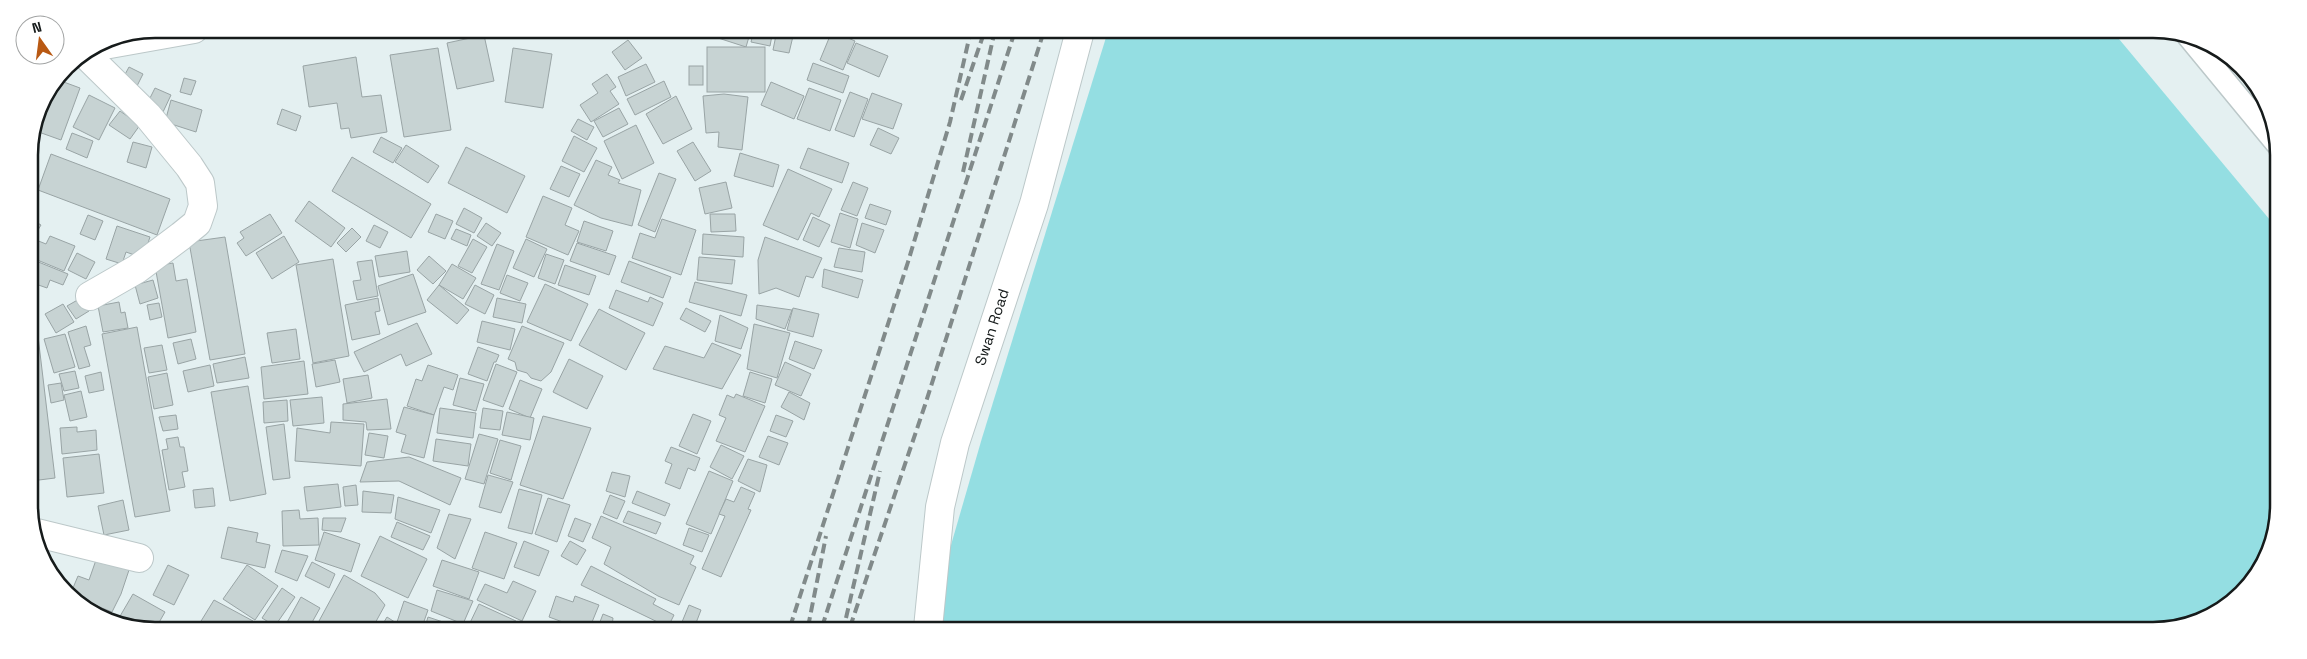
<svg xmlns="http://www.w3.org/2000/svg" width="2307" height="659" viewBox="0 0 2307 659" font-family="'Space Grotesk',sans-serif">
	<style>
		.green { fill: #94dee2 }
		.building { fill: #c7d3d3; stroke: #99a4a5 }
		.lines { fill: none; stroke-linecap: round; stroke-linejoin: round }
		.service-casing { stroke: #bcc8c9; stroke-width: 24 }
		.minor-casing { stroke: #bcc8c9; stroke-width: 30 }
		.service { stroke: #fff; stroke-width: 21 }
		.minor { stroke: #fff; stroke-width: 28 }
		.rail { stroke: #818a8a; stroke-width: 4; stroke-dasharray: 10 5; stroke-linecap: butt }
		.labels { text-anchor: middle; stroke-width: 5; stroke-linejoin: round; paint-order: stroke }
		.street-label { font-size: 15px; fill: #161b1b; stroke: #fff }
		.rim { fill: none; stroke: #161b1b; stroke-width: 2.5 }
	</style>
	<rect width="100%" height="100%" fill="#e4f0f1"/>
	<polygon class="green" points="1108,31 2114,33 2275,226 2274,537 2257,574 2229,604 2161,630 927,628 982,438"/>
	<g class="building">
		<polygon points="714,30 751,30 746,47 712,36"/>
		<polygon points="754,30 773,30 770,46 751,42"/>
		<polygon points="777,30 794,32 789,53 773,50"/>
		<polygon points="839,30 859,30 857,37 839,32"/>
		<polygon points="832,31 855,41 843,70 820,60"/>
		<polygon points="484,35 494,81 457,89 447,43"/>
		<polygon points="628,40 642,58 625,70 612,52"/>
		<polygon points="856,43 888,56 879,77 847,63"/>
		<rect x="707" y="47" width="58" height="45"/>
		<polygon points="438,48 451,130 404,137 390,55"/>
		<polygon points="513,48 552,54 543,108 505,102"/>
		<polygon points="356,57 362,97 381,95 387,132 351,138 349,128 341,129 337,103 309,107 303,66"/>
		<polygon points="813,63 849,76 843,93 807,80"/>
		<polygon points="646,64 655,82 626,96 618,77"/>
		<rect x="689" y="66" width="14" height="19"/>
		<polygon points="129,67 143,74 136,88 122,80"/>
		<polygon points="607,74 616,87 610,91 619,104 591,122 580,105 598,93 592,84"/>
		<polygon points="184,78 196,81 191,95 180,92"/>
		<polygon points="61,81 80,88 61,140 33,130 42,99 53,83 60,86"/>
		<polygon points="664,81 671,97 635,115 627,99"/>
		<polygon points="771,82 804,96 794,119 761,105"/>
		<polygon points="155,88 171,95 163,112 147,104"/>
		<polygon points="809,88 841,100 830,131 797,119"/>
		<polygon points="850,92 868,99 854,137 835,130"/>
		<polygon points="872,93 902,104 893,129 862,119"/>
		<polygon points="724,94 748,97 742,150 718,147 719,132 706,133 703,96"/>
		<polygon points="89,95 115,108 99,140 73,127"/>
		<polygon points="676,96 692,129 663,144 646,114"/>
		<polygon points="171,100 202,110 196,132 165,122"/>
		<polygon points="619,108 628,124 603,137 594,121"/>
		<polygon points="282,109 301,116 296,131 277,124"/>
		<polygon points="120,111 140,125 130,139 109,125"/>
		<polygon points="578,119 594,127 587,140 571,131"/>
		<polygon points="636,125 654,163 622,179 604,141"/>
		<polygon points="878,128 899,138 891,154 870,145"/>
		<polygon points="72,133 93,141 87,158 66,149"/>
		<polygon points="574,136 597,148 584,172 562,161"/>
		<polygon points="381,137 402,148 393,163 373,152"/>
		<polygon points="133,142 152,147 146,168 127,162"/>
		<polygon points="693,142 711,171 695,181 677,151"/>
		<polygon points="406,145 439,166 428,183 395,162"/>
		<polygon points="466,147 525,176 507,213 448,183"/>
		<polygon points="808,148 849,163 842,183 800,168"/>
		<polygon points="740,153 779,165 773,187 734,176"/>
		<polygon points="51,154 170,199 157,235 38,190"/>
		<polygon points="352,157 431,204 411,238 332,191"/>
		<polygon points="596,160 612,167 608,175 620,180 618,183 641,190 632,226 601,218 574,205"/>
		<polygon points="561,166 580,174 569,197 550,189"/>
		<polygon points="788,169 832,189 819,217 811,213 798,240 763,225"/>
		<polygon points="659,173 676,179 655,232 638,225"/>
		<polygon points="726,182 732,208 705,214 699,188"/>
		<polygon points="853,182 868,188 857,216 841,210"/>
		<polygon points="543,196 572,208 565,225 579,231 568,255 526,237"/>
		<polygon points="309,201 345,228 331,247 295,221"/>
		<polygon points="870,204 891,211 886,225 865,218"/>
		<polygon points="464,208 482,218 474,233 456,224"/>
		<polygon points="840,213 858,219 850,248 831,242"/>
		<polygon points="270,214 282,233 246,256 237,243 244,238 240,232"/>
		<polygon points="436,214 453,221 445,239 428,232"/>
		<polygon points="710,214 735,214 736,231 711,232"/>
		<polygon points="88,215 103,221 95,240 80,234"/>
		<polygon points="813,217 830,225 819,247 803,240"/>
		<polygon points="29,218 41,225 30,243"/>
		<polygon points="662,219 696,230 681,275 632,258 640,233 655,238"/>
		<polygon points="584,221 613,231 606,251 577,242"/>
		<polygon points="486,223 501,233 492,246 477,236"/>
		<polygon points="862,223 884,230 875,253 856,245"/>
		<polygon points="374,225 388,232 380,248 366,241"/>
		<polygon points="117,226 150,237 143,258 126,252 122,264 106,259"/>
		<polygon points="352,228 361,237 346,252 337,243"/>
		<polygon points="456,229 471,235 467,246 451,239"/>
		<polygon points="703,234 744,237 743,257 702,254"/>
		<polygon points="50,236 75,246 64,271 30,257 36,240 46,244"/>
		<polygon points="284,236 299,262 272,279 256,253"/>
		<polygon points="225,237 245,354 210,360 189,242"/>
		<polygon points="765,237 822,258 813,278 806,276 799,297 776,288 759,294 758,260"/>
		<polygon points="473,239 487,247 472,273 458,266"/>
		<polygon points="526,239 547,249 534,277 513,268"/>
		<polygon points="577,243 616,256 609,275 570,261"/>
		<polygon points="497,244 514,251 499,290 481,284"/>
		<polygon points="839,248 865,252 862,272 834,267"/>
		<polygon points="407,251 410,272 379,277 375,256"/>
		<polygon points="77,253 95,262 86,279 68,270"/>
		<polygon points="546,254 564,260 555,284 538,278"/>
		<polygon points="429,256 446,271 433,284 417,270"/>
		<polygon points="699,257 735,260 732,284 697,280"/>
		<polygon points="31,259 68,274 63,285 50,280 47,288 30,282"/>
		<polygon points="333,259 349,356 313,363 296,265"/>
		<polygon points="372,260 378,296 357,300 353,281 361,280 357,262"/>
		<polygon points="629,261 671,277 663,298 621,282"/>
		<polygon points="173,263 176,281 187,279 196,332 168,338 155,266"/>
		<polygon points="452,264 476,278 463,299 439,285"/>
		<polygon points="565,265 596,276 589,295 558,285"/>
		<polygon points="824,269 863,280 858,298 822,287"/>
		<polygon points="413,274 426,312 388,325 378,286"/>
		<polygon points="507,275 528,283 520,301 500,293"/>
		<polygon points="153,280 158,298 140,304 135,285"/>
		<polygon points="695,282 747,295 741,316 689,302"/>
		<polygon points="545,284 588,304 571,341 527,322"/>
		<polygon points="439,285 469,310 457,324 427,300"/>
		<polygon points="475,285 494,295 485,314 465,304"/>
		<polygon points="616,290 648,302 650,297 663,303 653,326 609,308"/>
		<polygon points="81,298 89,311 76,319 67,306"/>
		<polygon points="378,298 380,311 375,312 380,334 352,340 345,305"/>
		<polygon points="497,298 526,304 522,323 493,317"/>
		<polygon points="119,302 121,313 125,312 128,328 103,332 98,306"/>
		<polygon points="159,303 162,317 150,320 147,305"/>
		<polygon points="63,304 74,322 56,333 45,314"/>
		<polygon points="757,305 792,310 785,329 756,319"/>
		<polygon points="30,308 32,308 35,324 30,325"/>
		<polygon points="686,308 711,321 705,332 680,319"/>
		<polygon points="793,308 819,314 813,337 787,330"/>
		<polygon points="599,309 645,333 626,370 579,345"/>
		<polygon points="720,315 748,328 741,349 715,341"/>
		<polygon points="482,321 515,329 510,350 477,342"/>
		<polygon points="417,323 432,354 406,366 401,354 364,372 354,352"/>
		<polygon points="754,324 790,333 777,378 747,369"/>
		<polygon points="86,326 91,345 84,347 90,366 79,369 68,332"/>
		<polygon points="522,326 564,343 551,372 541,381 531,378 527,373 517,370 515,362 508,359"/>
		<polygon points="137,327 170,511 135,517 102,334"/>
		<polygon points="37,328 55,478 31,481 30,329"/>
		<polygon points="296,329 300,359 272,363 267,333"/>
		<polygon points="65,334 75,367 54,373 44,339"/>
		<polygon points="191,339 196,359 178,364 173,343"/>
		<polygon points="795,341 822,350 814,369 789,359"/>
		<polygon points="712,343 741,355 722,389 653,369 665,346 704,358"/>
		<polygon points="162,345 167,370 149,373 144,348"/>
		<polygon points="478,347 499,355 496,362 494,362 487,381 468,374"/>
		<polygon points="245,357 249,378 217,383 213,364"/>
		<polygon points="569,359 603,376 587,409 553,392"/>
		<polygon points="335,360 340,382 316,387 312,364"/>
		<polygon points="304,361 308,394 264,399 261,367"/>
		<polygon points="785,362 811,374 801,396 775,385"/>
		<polygon points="496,364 517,372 503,407 483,400"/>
		<polygon points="210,365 214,386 188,392 183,371"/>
		<polygon points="428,365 458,375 453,390 444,387 434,415 407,406 416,379 422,381"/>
		<polygon points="75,371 79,388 64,391 59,374"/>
		<polygon points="101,372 104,390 89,393 85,376"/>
		<polygon points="750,372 772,379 765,403 743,396"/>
		<polygon points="167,373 173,405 154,409 148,377"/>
		<polygon points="368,375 372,398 347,403 343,379"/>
		<polygon points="460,378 484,384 476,411 453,405"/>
		<polygon points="520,380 542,389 530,418 509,409"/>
		<polygon points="61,383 64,400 51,403 48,385"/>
		<polygon points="248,386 266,494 230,501 211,392"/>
		<polygon points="81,391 87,417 70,421 64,395"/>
		<polygon points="789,392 810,403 804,420 781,407"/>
		<polygon points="736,394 765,406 745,452 716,441 726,418 719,415 727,395 734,398"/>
		<polygon points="322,397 324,423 293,426 290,400"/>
		<polygon points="387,399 391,429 367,430 366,422 343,420 343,404"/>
		<polygon points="287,400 288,421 264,423 263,402"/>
		<polygon points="404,407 434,415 424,458 401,452 406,435 396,432"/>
		<polygon points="440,408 476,413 473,438 437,433"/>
		<polygon points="483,408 503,411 500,430 480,428"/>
		<polygon points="507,412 534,418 530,440 502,435"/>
		<polygon points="693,414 711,421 697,454 679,446"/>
		<polygon points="176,415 178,429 163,431 159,417"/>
		<polygon points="776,415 793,421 786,437 770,431"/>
		<polygon points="543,416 591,428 563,499 520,485"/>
		<polygon points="331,422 364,424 361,466 295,461 297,428 330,433"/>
		<polygon points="284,424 290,478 273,480 266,427"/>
		<polygon points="77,427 77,432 96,430 97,450 62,454 60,428"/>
		<polygon points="369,433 388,436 384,458 365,455"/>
		<polygon points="479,434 498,439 484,484 465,479"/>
		<polygon points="768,436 788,443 779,465 759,457"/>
		<polygon points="178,437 180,447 184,447 188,471 182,472 185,487 169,490 162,450 168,449 166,439"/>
		<polygon points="436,439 471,444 468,466 433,461"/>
		<polygon points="500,440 521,446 511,480 490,473"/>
		<polygon points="721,445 744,456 732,479 710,467"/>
		<polygon points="671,447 700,458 695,471 688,468 680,489 665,483 672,464 665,461"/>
		<polygon points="99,454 104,493 67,497 63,458"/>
		<polygon points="409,457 461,478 450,505 399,481 360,482 367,462"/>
		<polygon points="748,459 767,465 760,492 738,481"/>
		<polygon points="709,471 733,481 711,534 686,524"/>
		<polygon points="612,472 630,476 625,497 606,491"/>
		<polygon points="488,475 513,482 501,513 479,507"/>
		<polygon points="338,484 341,507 307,511 304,487"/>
		<polygon points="356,485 358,505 345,506 343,487"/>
		<polygon points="741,487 755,493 748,509 751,510 721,577 702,569 725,516 719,514 726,499 734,502"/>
		<polygon points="213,488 215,506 195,508 193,490"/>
		<polygon points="519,489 542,495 532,534 508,528"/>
		<polygon points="363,491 394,495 391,513 362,512"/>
		<polygon points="637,491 670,504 665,516 632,503"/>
		<polygon points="610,495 625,501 617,519 603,513"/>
		<polygon points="398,497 440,510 431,533 395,519"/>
		<polygon points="548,498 570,505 557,542 535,534"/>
		<polygon points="123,500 129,530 104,535 98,506"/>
		<polygon points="299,510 300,519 318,518 319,545 283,546 282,511"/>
		<polygon points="628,511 661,523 656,534 623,522"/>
		<polygon points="449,514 471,519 455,559 437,548"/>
		<polygon points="601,516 694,556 690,564 696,567 679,605 658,596 604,564 611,547 592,538"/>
		<polygon points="323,518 346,518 341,532 322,530"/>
		<polygon points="575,518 591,524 583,542 568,536"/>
		<polygon points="397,522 430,536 423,550 391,537"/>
		<polygon points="228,527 258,533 256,542 270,545 265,568 221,558"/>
		<polygon points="689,528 709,535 702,552 683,545"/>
		<polygon points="324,532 360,544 351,572 315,560"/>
		<polygon points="485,532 517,543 504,579 472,568"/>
		<polygon points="380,536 427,559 408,598 361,576"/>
		<polygon points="524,541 549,551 539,576 514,567"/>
		<polygon points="570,541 586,550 577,565 561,556"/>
		<polygon points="282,550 308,556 297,581 275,572"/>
		<polygon points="96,560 129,570 121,594 112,612 70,595 78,576 89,580"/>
		<polygon points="442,560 479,572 469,599 433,586"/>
		<polygon points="312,562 335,574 329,588 305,576"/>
		<polygon points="168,565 189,575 174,605 153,595"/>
		<polygon points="247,565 278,586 255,620 223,599"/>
		<polygon points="591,566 656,599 653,604 674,615 668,627 581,585"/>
		<polygon points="344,575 375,593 385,605 373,627 329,626 319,621"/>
		<polygon points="513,581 536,591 522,621 477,600 485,584 507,593"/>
		<polygon points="282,588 295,597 275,626 262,618"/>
		<polygon points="437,590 473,601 463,624 431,611"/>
		<polygon points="133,594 165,612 157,626 122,626 116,623"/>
		<polygon points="556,596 573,602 575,596 599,605 590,627 567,627 568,624 549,617"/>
		<polygon points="301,597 320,608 310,626 285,626"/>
		<polygon points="214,600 253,621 250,626 198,626"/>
		<polygon points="404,601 428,610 422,627 411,627 397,622"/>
		<polygon points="479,604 516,621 513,627 468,627"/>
		<polygon points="689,605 701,610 696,623 700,625 699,627 673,627 675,622 682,622"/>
		<polygon points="603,614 613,618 612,627 598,627"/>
		<polygon points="387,617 401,626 381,627"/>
		<polygon points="428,617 455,626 455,627 425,627"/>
		<polygon points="518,622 532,627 516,627"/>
	</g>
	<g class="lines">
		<defs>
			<polyline id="service" points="2187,35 2276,143"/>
			<g id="minor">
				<polyline points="93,47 194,29"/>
				<polyline points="84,53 148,116 189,166 200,183 203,206 197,223 181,236 137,269 90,296"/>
				<polyline points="33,532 139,558"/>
				<polyline points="928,628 940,507 955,443 1034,204 1080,31"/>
			</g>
		</defs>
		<use href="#service" class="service-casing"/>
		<use href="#minor" class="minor-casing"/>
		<use href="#service" class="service"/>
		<use href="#minor" class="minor"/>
		<g class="rail">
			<polyline points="961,100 985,30"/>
			<polyline points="963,172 995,30"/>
			<polyline points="846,618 880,471"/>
			<polyline points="790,627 908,262 950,122 971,30"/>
			<polyline points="808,627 826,536"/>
			<polyline points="822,627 1015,31"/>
			<polyline points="850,627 925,405 1044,31"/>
		</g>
	</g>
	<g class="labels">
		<g class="street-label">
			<text transform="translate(992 327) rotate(-72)" y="5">Swan Road</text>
		</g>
	</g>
	<path d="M0 0H2307V659H0ZM155 38H2153A117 117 0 0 1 2270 155V505A117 117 0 0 1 2153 622H155A117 117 0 0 1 38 505V155A117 117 0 0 1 155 38Z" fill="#fff" fill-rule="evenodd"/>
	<path class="rim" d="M155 38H2153A117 117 0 0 1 2270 155V505A117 117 0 0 1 2153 622H155A117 117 0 0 1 38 505V155A117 117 0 0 1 155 38Z"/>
	<g transform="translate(40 40) rotate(346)"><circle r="24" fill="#ffffff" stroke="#a2a4a4"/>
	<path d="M0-4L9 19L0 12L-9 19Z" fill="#b95913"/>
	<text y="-8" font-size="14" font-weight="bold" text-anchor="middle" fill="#161b1b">N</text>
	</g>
</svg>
